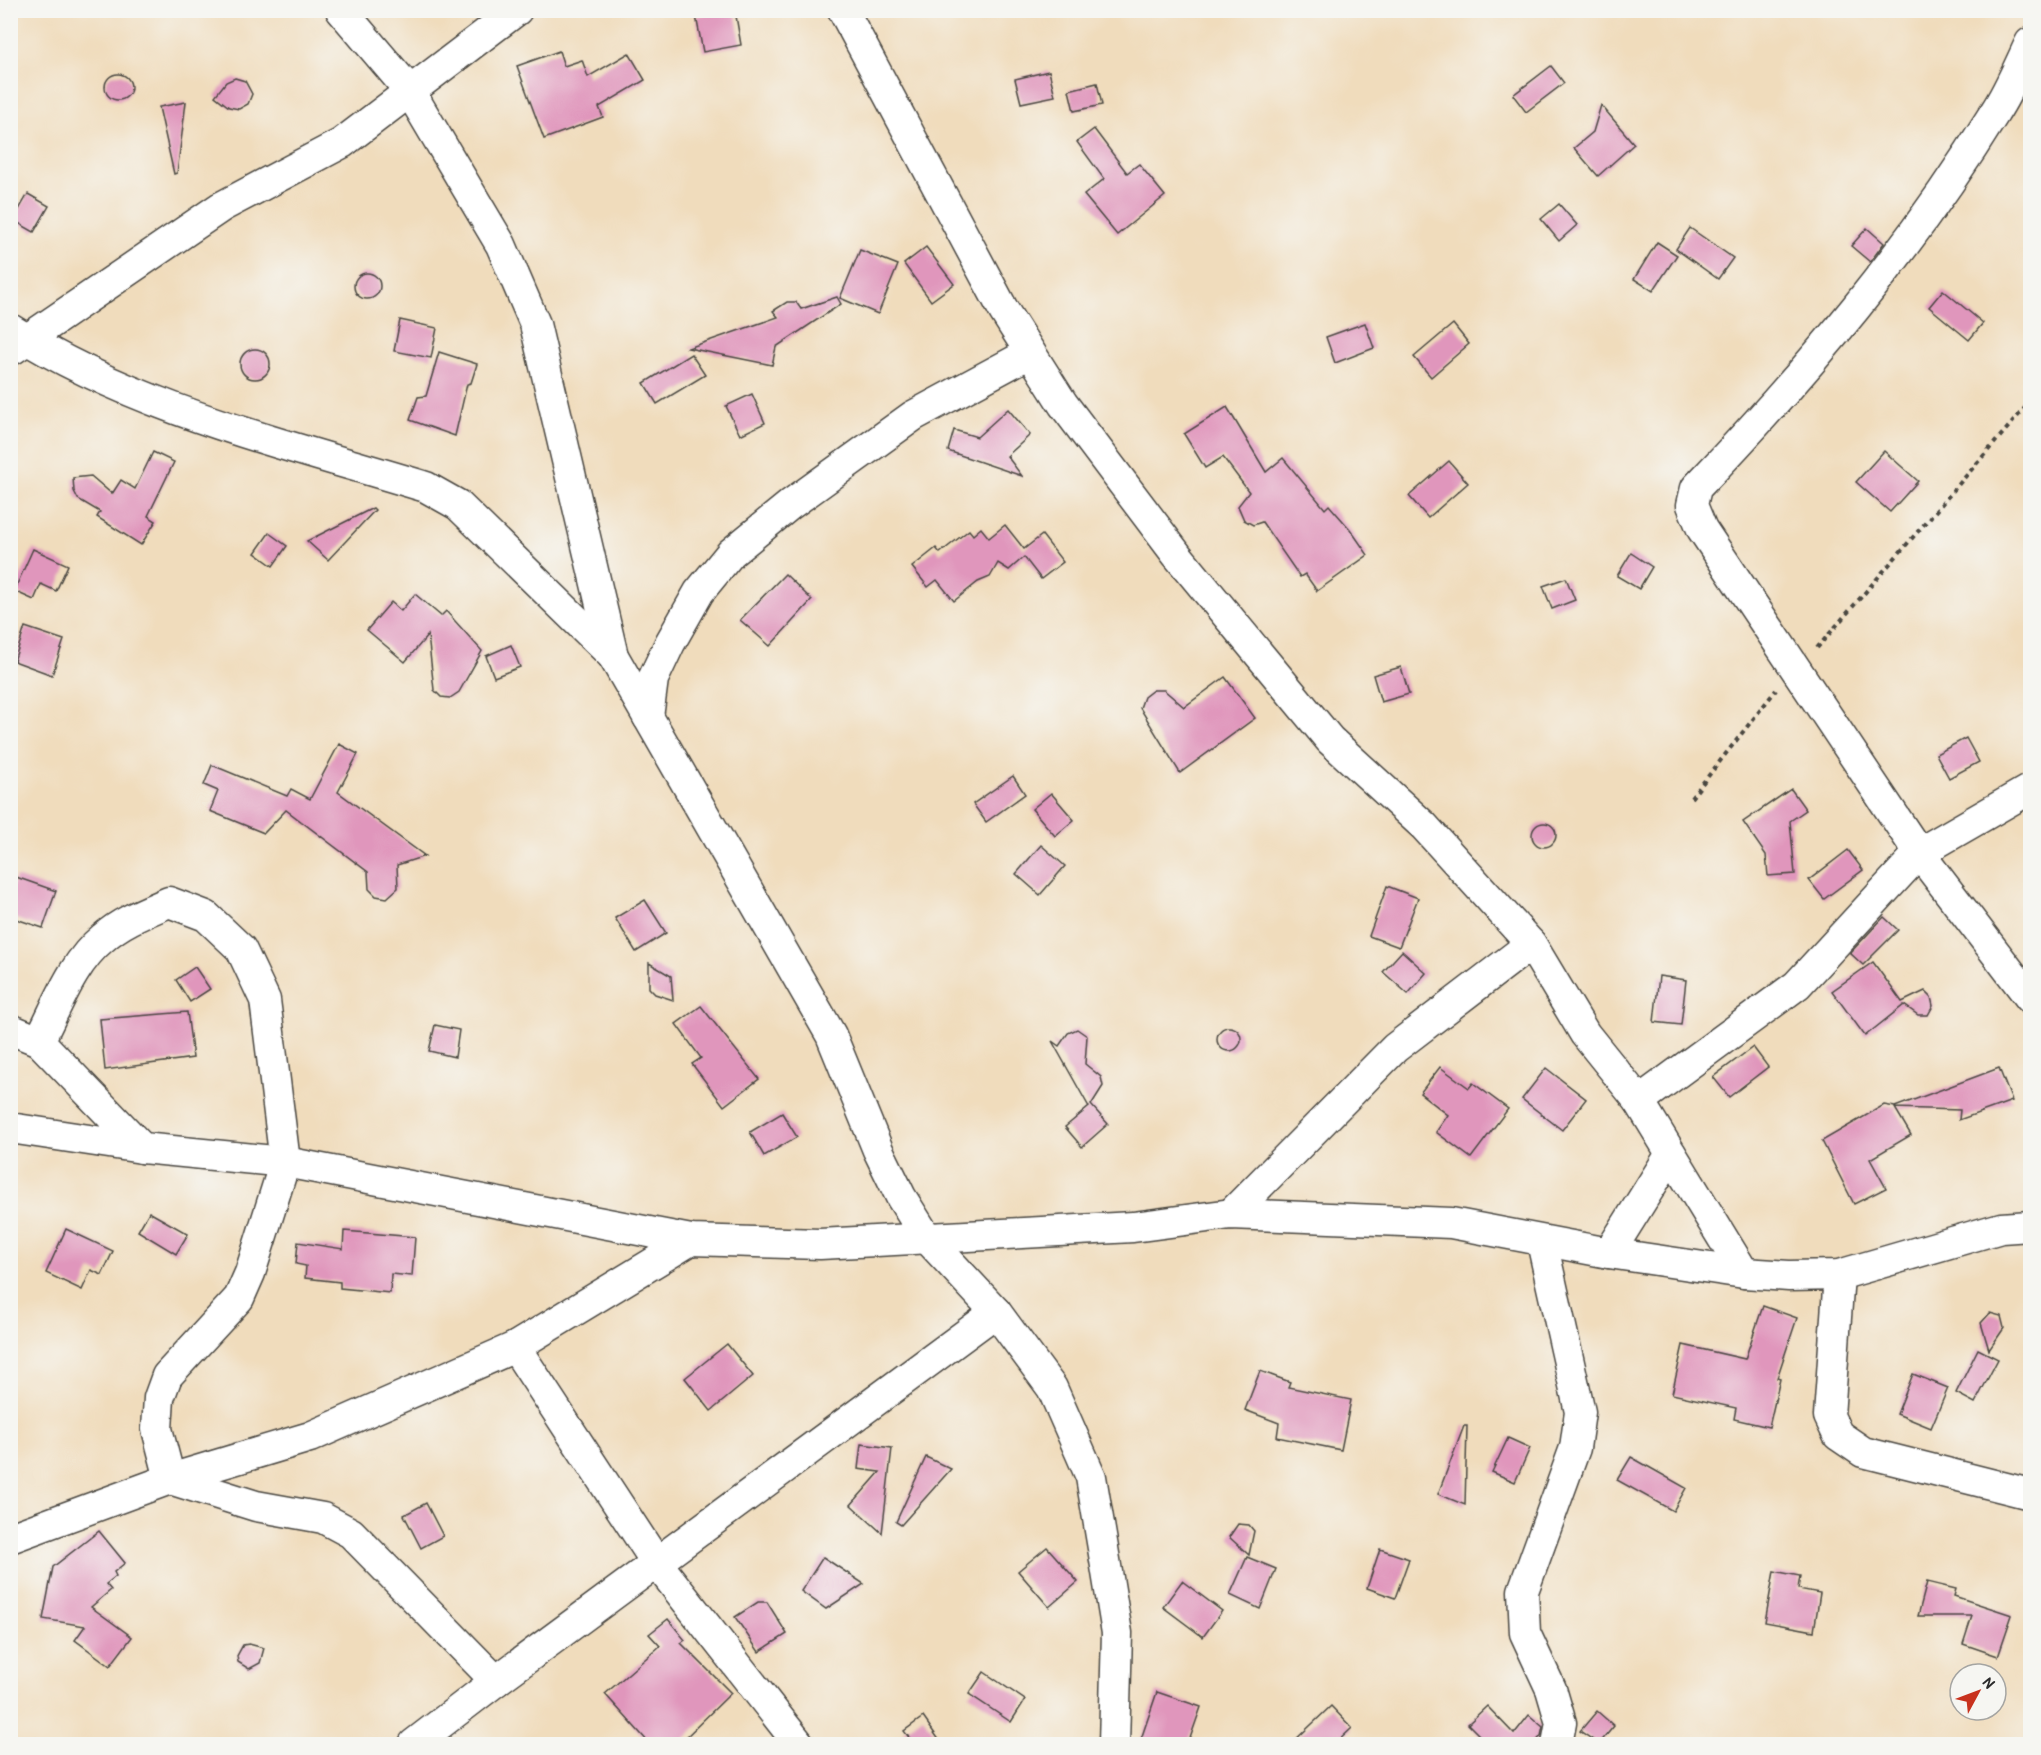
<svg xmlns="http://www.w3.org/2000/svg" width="2041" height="1755" viewBox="0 0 2041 1755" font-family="'Patrick Hand',sans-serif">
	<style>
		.building { fill: #e096bc }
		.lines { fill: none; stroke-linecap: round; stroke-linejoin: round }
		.minor-casing { stroke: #494641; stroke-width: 33 }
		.path { stroke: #494641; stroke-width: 4; stroke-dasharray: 4.5 4.5; stroke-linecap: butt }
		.minor { stroke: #fff; stroke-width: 30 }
	</style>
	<rect width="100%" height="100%" fill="#f6f6f2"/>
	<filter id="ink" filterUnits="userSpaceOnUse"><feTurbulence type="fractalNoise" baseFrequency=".0167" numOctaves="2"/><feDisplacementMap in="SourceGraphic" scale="12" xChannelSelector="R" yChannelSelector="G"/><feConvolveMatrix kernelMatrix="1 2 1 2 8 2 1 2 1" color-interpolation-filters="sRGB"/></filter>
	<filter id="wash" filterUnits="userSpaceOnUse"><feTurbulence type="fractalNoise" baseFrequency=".008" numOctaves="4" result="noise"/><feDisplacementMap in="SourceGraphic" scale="24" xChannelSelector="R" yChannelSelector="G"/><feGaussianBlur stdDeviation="1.35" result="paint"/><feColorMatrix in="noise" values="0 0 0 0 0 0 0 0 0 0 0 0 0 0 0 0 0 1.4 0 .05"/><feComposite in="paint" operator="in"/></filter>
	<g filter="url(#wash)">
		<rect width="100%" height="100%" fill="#f0dcbc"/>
		<g id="blocks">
			<g class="building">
				<polygon points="726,10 735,10 741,45 703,52 696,16"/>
				<polygon points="559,51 564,66 582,60 588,77 629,53 645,80 599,107 603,117 544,139 517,66"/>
				<polygon points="1551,66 1564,83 1526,112 1513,95"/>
				<polygon points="1049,71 1055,96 1021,103 1015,79"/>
				<circle cx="118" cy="87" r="13"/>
				<polygon points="235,78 245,81 252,94 248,104 239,109 229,107 215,96 226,82"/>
				<polygon points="1097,83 1102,105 1074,111 1069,90"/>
				<polygon points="186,102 177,173 174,174 159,107"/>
				<polygon points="1601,105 1634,144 1598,176 1574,148 1593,132"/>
				<polygon points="1094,129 1127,173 1139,164 1165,196 1117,235 1084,195 1104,179 1077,142"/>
				<polygon points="28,194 49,206 34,232 13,220"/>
				<polygon points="1559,204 1577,225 1559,241 1541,219"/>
				<polygon points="1690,228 1733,258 1718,279 1676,249"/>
				<polygon points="1867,228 1884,243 1870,262 1851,246"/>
				<polygon points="1657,242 1677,255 1653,291 1634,279"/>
				<polygon points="926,247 954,284 931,301 904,264"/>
				<polygon points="860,250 898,265 878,314 840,298"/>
				<circle cx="367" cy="286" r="13"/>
				<polygon points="1943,290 1983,323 1969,340 1929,307"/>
				<polygon points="837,297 841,304 776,347 772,365 688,348 778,317 773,311 787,302 796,302 801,309"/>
				<polygon points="400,320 437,328 431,358 394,351"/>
				<polygon points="1365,323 1374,348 1335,363 1326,337"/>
				<polygon points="1453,324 1469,344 1431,377 1414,357"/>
				<circle cx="255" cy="364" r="15"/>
				<polygon points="439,352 477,364 471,383 467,384 455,436 410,420 418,397 426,396"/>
				<polygon points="691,354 705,375 657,404 644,383"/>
				<polygon points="752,394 765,423 740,435 726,406"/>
				<polygon points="1227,407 1266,472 1283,458 1325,509 1329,505 1350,529 1368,555 1317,591 1305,574 1300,577 1262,522 1253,525 1244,520 1238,506 1249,492 1223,457 1205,468 1184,434"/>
				<polygon points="1008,409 1030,435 1007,456 1022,476 948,451 954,430 977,437"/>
				<polygon points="1884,451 1918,481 1890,512 1856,482"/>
				<polygon points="153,452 174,462 148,516 156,521 141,545 97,517 100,512 78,499 74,491 73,478 91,476 112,494 121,480 135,489"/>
				<polygon points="1449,461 1468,483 1428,518 1409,496"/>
				<polygon points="373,508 375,510 328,560 307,541"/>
				<polygon points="1005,525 1024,549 1042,535 1063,562 1041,579 1024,557 1009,570 998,563 990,577 978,582 954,601 937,580 928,587 912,567 936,548 940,553 969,530 973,535 981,528 989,538"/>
				<polygon points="269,533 287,546 273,566 255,553"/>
				<polygon points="33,549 68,565 56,591 41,584 34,600 14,591"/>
				<polygon points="1631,553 1652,567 1639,589 1617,576"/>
				<polygon points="785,574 812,600 770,646 740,620"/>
				<polygon points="1566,578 1575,600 1552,609 1543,586"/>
				<polygon points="415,594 441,616 446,611 482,651 459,692 450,698 441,697 434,690 428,635 405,662 367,630 391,602 401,611"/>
				<polygon points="25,627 64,640 52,675 14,661"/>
				<polygon points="511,645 520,667 494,677 486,656"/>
				<polygon points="1401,667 1409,694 1381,702 1373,675"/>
				<polygon points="1225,677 1255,718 1180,773 1140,708 1144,697 1153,690 1164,690 1184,707"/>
				<polygon points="1966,738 1979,762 1949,778 1936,754"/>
				<polygon points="339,744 358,754 338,792 425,856 397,865 398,888 387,898 376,896 369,889 368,872 286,810 264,833 210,811 218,791 204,785 212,765 287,796 291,789 310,799"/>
				<polygon points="1013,776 1025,794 986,822 973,804"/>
				<polygon points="1791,789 1806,810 1790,821 1795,874 1768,876 1766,855 1743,822"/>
				<polygon points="1051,793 1074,820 1055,836 1032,809"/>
				<circle cx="1544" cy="835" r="12"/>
				<polygon points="1041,845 1065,866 1040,895 1016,874"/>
				<polygon points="1848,850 1863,870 1824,899 1809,880"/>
				<polygon points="16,877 56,891 43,928 10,917 10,893"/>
				<polygon points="1387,886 1418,898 1399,947 1369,936"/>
				<polygon points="645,900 666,933 636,952 615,918"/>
				<polygon points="1884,917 1898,930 1863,965 1850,953"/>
				<polygon points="1402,951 1426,973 1408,994 1383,972"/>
				<polygon points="1873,962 1902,1002 1925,991 1931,997 1933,1006 1928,1015 1918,1015 1904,1005 1865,1036 1832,991"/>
				<polygon points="649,963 671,976 673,1000 655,994 649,988"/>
				<polygon points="195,967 210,989 190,1002 176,980"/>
				<polygon points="1659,976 1686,980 1681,1025 1654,1022"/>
				<polygon points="701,1006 759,1079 724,1106 692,1064 701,1058 676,1024"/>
				<polygon points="187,1012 193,1058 105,1070 100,1019"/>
				<polygon points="435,1025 459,1030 455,1057 429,1051"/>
				<circle cx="1229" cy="1039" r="12"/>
				<polygon points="1077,1029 1087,1036 1085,1064 1101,1077 1103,1086 1091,1105 1108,1124 1082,1147 1065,1127 1089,1107 1052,1041 1059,1046 1068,1033"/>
				<polygon points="1753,1047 1768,1067 1729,1097 1713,1077"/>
				<polygon points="1440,1067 1469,1088 1473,1083 1508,1109 1471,1158 1436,1132 1448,1115 1420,1093"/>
				<polygon points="1546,1068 1586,1099 1562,1130 1522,1099"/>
				<polygon points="1999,1068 2012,1101 1959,1120 1960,1110 1895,1108 1911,1135 1870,1159 1886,1188 1854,1204 1822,1141 1884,1105 1895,1107"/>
				<polygon points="782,1113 797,1137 764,1156 750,1132"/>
				<polygon points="149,1212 188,1234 176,1254 138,1231"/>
				<polygon points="66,1229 113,1251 102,1275 91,1270 82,1290 46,1273"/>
				<polygon points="344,1231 415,1237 412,1276 391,1274 390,1293 340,1288 340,1282 305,1278 306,1266 296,1264 298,1242 343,1249"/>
				<polygon points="1763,1306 1797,1318 1777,1378 1780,1379 1769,1427 1734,1419 1736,1408 1672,1394 1683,1345 1745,1359"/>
				<polygon points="1990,1313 2001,1316 2004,1328 1989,1350 1981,1323"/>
				<polygon points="727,1344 753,1376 711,1411 685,1378"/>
				<polygon points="1978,1349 1998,1359 1975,1403 1956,1393"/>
				<polygon points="1260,1371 1290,1382 1288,1387 1351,1400 1341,1450 1277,1437 1279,1423 1245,1410"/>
				<polygon points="1913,1374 1948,1388 1931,1428 1897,1414"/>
				<polygon points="1464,1426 1467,1426 1465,1505 1438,1494"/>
				<polygon points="1508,1438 1530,1448 1515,1482 1492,1472"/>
				<polygon points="861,1444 892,1448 882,1533 851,1505 880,1472 858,1469"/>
				<polygon points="926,1457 951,1469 901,1525 896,1522"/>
				<polygon points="1631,1457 1686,1488 1673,1511 1617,1480"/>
				<polygon points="426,1503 443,1536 421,1548 404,1515"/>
				<polygon points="1238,1524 1249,1525 1254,1531 1249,1555 1229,1537"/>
				<polygon points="99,1531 125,1563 114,1572 116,1576 106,1584 111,1590 91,1607 132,1637 110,1666 75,1640 85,1626 43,1619 53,1567"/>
				<polygon points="1047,1547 1078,1582 1049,1607 1018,1571"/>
				<polygon points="1380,1549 1409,1559 1395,1598 1367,1588"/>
				<polygon points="823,1557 864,1584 826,1609 801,1591"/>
				<polygon points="1247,1557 1276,1569 1260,1609 1230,1595"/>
				<polygon points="1774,1571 1800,1576 1798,1589 1820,1593 1814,1631 1765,1622"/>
				<polygon points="1182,1581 1222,1611 1203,1637 1163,1607"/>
				<polygon points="1927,1582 1956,1589 1954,1596 2012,1615 1998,1656 1963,1644 1972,1616 1918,1616"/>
				<polygon points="758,1602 767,1602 787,1634 759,1652 735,1617"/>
				<polygon points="668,1619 685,1640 681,1643 731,1693 679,1744 650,1744 605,1694 660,1646 649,1634"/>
				<polygon points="249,1644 264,1648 260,1663 249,1669 238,1662 237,1656 243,1645"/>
				<polygon points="984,1672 1025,1700 1011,1722 969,1694"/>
				<polygon points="1157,1692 1201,1707 1188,1744 1156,1744 1141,1739"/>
				<polygon points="1331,1706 1352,1728 1335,1744 1291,1744"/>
				<polygon points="1487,1706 1514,1734 1529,1715 1543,1727 1541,1736 1534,1744 1488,1744 1468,1724"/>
				<polygon points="1597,1711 1614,1726 1599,1744 1580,1731"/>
				<polygon points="923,1717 942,1744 914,1744 904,1731"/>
			</g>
		</g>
	</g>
	<g filter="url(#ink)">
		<use href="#blocks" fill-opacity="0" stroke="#494641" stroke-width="1.5"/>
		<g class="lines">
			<defs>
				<g id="minor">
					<polyline points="341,10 409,90 501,245 535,324 613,656 831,1035 878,1150 901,1197 926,1237 996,1312 1052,1388 1091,1477 1105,1560 1117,1633 1114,1744"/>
					<polyline points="843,10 1004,311 1063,404 1177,555 1330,740 1424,826 1531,944 1585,1034 1639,1101 1744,1273"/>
					<path d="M2030,43C2019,66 2009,91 1995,112C1909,251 1809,370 1696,488L1692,505L1702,529L1919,853L2030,998"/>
					<path d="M10,329C136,409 285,444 426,487L458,505L613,656"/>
					<polyline points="13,349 221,207 342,143 517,10"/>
					<polyline points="648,717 653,679 670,643 699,592 731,553 791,504 913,416 1030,353"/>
					<polyline points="10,1029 39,1041"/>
					<polyline points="1639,1101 1797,985 1919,853 2030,789"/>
					<polyline points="10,1128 142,1148 285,1162 691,1240 820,1244 1133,1227 1231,1214 1451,1223 1609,1253 1744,1273 1789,1276 1839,1275 2001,1228 2030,1226"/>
					<path d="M142,1148L39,1041C57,1007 72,963 103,938C122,921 146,912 169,902L206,916L241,949L265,1000L285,1162L250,1273L239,1298L167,1376L159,1398L157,1429L170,1479L256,1506L323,1518L351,1533L496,1681"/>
					<polyline points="1231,1214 1395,1048 1531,944"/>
					<polyline points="1542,1242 1580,1412 1575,1448 1523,1591 1525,1633 1551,1689 1561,1723 1557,1744"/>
					<polyline points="1609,1253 1671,1154"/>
					<polyline points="1839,1275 1829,1416 1838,1435 1863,1452 2030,1494"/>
					<polyline points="515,1347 656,1562 799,1744"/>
					<polyline points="10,1538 170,1479 310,1437 515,1347 691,1240"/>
					<polyline points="414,1744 496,1681 996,1312"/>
				</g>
			</defs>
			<use href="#minor" class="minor-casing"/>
			<g class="path">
				<polyline points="1817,648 2030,402"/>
				<polyline points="1691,798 1776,690"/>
			</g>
			<use href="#minor" class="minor"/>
		</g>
	</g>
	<rect width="2041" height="1755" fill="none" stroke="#f6f6f2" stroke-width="36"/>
	<g transform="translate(1978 1692) rotate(49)"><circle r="28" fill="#f6f6f2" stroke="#a5a5a2" stroke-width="1.5"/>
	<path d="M0-4.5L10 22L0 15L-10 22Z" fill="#c8321e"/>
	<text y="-9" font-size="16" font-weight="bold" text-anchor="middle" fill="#2b2b2b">N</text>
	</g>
</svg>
